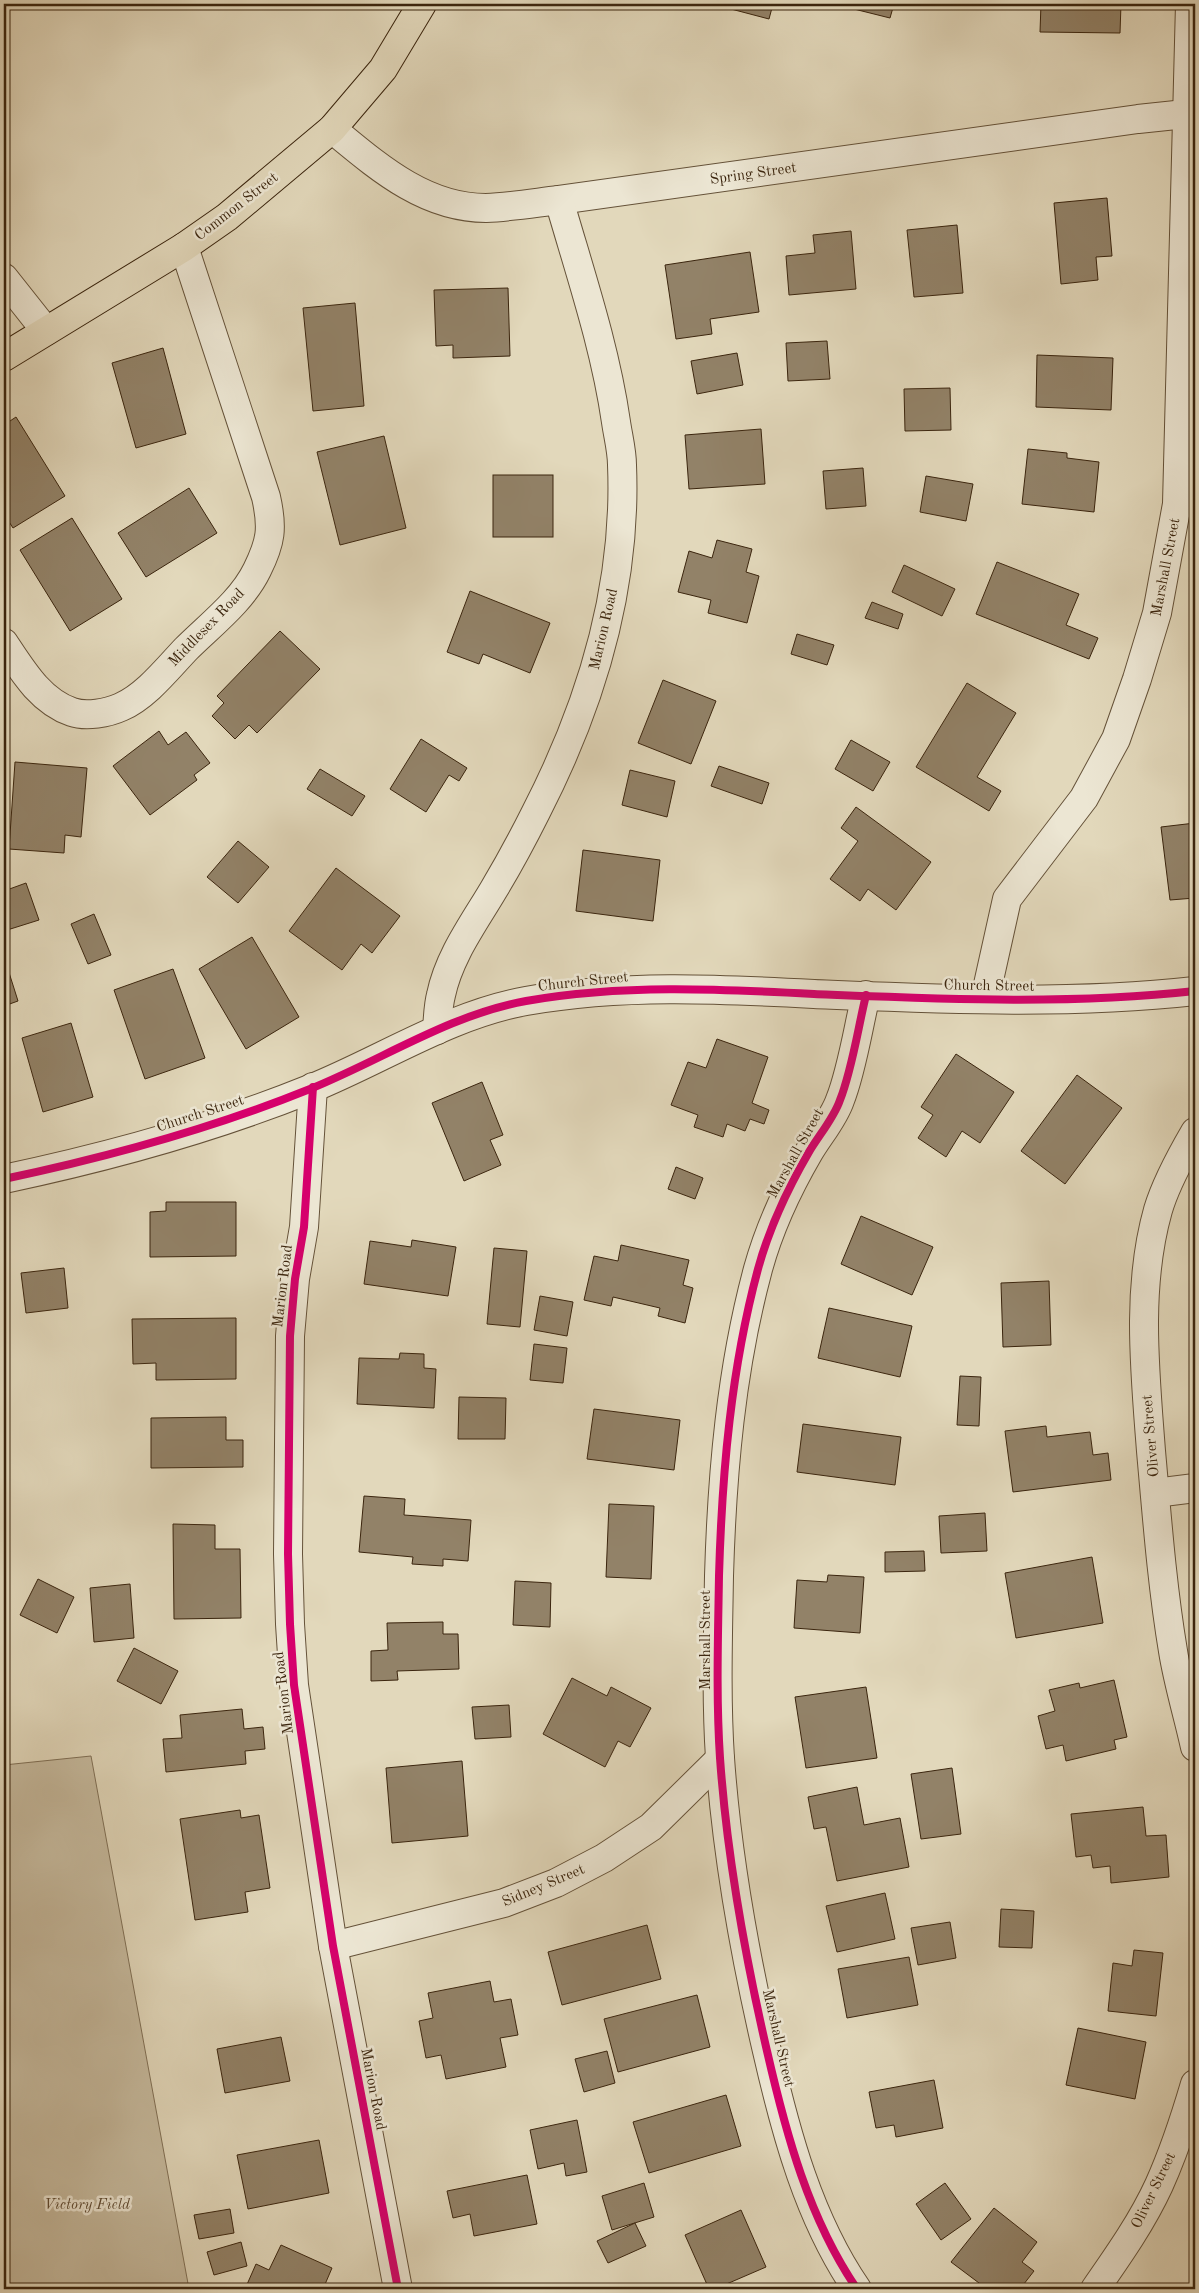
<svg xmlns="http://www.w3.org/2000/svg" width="1199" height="2293" viewBox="0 0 1199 2293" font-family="'Old Standard TT',serif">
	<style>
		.green { fill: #c6ba9e; stroke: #807056 }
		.building { fill: #928268; stroke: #3b250e }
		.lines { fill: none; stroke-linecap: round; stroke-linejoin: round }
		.minor-casing { stroke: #655239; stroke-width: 30 }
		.major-casing { stroke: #3b250e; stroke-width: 30 }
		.minor { stroke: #ece6d3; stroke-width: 28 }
		.major { stroke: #e2d8bb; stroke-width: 28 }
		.cycleway-casing { stroke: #ece6d3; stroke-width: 11 }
		.cycleway { stroke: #d6006c; stroke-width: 8 }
		.labels { text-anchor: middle; stroke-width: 5; stroke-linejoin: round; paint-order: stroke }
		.street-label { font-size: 15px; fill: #3b250e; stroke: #ece6d3 }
		.park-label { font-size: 15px; font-style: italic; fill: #5e4a32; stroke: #ece6d3 }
	</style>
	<rect width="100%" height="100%" fill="#e2d8bb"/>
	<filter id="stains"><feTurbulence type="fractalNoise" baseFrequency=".004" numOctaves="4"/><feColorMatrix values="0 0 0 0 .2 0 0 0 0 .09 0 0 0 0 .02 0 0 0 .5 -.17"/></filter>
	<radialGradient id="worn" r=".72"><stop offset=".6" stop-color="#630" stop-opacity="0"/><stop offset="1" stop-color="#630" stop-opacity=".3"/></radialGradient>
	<polygon class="green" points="91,1756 189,2289 4,2289 4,1765"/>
	<g class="building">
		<polygon points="712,4 773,4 769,19"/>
		<polygon points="834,4 894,4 890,18"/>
		<polygon points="1041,4 1121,4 1120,33 1040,32"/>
		<polygon points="1107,198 1112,256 1096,257 1098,280 1061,284 1054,203"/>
		<polygon points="957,225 963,293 914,297 907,230"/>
		<polygon points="851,231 856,289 789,295 786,256 815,253 813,235"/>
		<polygon points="750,252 759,312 710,319 712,334 676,339 665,265"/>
		<polygon points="508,288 510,356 453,358 453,345 436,346 434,290"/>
		<polygon points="355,303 364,406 313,411 303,308"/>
		<polygon points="827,341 830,379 788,381 786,343"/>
		<polygon points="163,348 186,434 136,448 112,363"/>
		<polygon points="737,353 743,385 697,394 691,361"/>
		<polygon points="1037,355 1113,358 1111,410 1036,407"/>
		<polygon points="950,388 951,430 905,431 904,389"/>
		<polygon points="16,417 65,496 13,528 4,514 4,425"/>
		<polygon points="761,429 765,484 689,489 685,435"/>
		<polygon points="384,436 406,528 340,545 317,452"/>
		<polygon points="1028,449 1067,453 1067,458 1099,462 1094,512 1022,504"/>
		<polygon points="863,468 866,506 826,509 823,471"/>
		<rect x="493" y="475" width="60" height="62"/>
		<polygon points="926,476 973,484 966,521 920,512"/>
		<polygon points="189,488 217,533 146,577 118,533"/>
		<polygon points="72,518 122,599 70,631 20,550"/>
		<polygon points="717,540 752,549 746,572 759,576 747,623 708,613 711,600 678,592 689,551 712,558"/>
		<polygon points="997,562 1079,594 1066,625 1098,638 1089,659 976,614"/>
		<polygon points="904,565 955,589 942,616 892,592"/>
		<polygon points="470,591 550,623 530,673 483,654 479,664 447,652"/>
		<polygon points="872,602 903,614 898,629 865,618"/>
		<polygon points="280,631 320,669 257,733 249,725 235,739 212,716 224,703 217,696"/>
		<polygon points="797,634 834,645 827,665 791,654"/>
		<polygon points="663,680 716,701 691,764 638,743"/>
		<polygon points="967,683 1016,713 977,777 1001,791 989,811 916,767"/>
		<polygon points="159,731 168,745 186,732 210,763 194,775 197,780 150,815 113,766"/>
		<polygon points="421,739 467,768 459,781 449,775 426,812 390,789"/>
		<polygon points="851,740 890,762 873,791 835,769"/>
		<polygon points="15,762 87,768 81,837 65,835 64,853 9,849"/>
		<polygon points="719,766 769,783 762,804 711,786"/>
		<polygon points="320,769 365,796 352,816 307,789"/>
		<polygon points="630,770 675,781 667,817 622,805"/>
		<polygon points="856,807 931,862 896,910 868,889 860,901 830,879 858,841 841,828"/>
		<polygon points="1195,823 1195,898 1170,900 1161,827"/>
		<polygon points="238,841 269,867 238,903 207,877"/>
		<polygon points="583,850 660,860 653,921 576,911"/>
		<polygon points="336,868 400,916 372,953 361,944 342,970 289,931"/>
		<polygon points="26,883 39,920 4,931 4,891"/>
		<polygon points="94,914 111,955 88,964 71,924"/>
		<polygon points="252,937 299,1017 246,1049 199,969"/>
		<polygon points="4,963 6,963 18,1001 4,1006"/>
		<polygon points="173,969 205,1058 145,1079 114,990"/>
		<polygon points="71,1023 93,1097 43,1112 22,1038"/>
		<polygon points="717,1039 768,1057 752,1103 769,1110 764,1124 750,1119 745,1131 727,1124 723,1137 694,1127 698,1115 671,1105 688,1062 706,1068"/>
		<polygon points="956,1054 1014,1092 980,1143 962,1131 946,1157 918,1138 933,1115 921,1107"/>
		<polygon points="1077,1075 1122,1108 1065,1184 1021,1151"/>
		<polygon points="482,1082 503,1135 490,1140 501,1165 464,1181 432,1103"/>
		<polygon points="676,1167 703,1178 695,1199 668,1189"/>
		<polygon points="166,1202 236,1202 236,1256 150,1257 150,1212 166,1211"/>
		<polygon points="861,1216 933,1247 912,1295 841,1264"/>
		<polygon points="412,1240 456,1247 448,1296 364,1284 370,1241 411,1247"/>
		<polygon points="621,1245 689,1260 683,1285 693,1288 685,1323 658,1316 660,1308 613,1297 611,1306 584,1300 594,1256 618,1261"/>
		<polygon points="494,1248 527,1251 520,1327 487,1324"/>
		<polygon points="64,1268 68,1308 26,1313 21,1273"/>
		<polygon points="1049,1281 1051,1345 1003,1347 1001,1283"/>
		<polygon points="540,1296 573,1302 567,1336 534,1330"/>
		<polygon points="829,1308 912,1326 900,1377 818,1358"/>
		<polygon points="236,1318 236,1379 156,1380 156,1363 133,1364 132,1319"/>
		<polygon points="534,1344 567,1348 563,1383 530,1380"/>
		<polygon points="400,1353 424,1354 424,1368 436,1369 434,1408 357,1404 359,1358 399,1359"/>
		<polygon points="960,1376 981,1377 979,1426 957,1425"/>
		<polygon points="459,1397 506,1398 505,1439 458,1439"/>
		<polygon points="594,1409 680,1420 674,1470 587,1459"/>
		<polygon points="226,1417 226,1440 243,1440 243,1467 151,1468 151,1418"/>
		<polygon points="803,1424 901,1437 895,1485 797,1472"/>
		<polygon points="1046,1426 1047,1437 1090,1432 1093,1455 1108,1453 1111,1480 1013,1492 1005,1431"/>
		<polygon points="364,1496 405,1499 404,1515 471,1520 468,1561 443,1559 443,1566 412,1564 413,1557 359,1552"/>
		<polygon points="609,1504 654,1506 651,1579 606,1577"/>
		<polygon points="985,1513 987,1551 941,1553 939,1516"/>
		<polygon points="173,1524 215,1525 215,1549 240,1549 241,1618 174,1619"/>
		<polygon points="924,1551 925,1571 885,1572 885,1552"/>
		<polygon points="1092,1557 1103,1623 1016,1638 1005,1573"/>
		<polygon points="828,1575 864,1577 860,1633 794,1628 797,1580 827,1582"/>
		<polygon points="38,1579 74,1597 57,1633 20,1615"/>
		<polygon points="515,1581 551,1583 550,1627 513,1625"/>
		<polygon points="130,1584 134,1638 94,1642 90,1588"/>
		<polygon points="443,1622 443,1634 458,1634 459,1669 397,1671 398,1680 371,1681 371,1651 388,1650 387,1623"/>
		<polygon points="134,1648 178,1671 161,1704 117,1681"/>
		<polygon points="572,1678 607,1696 611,1687 651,1708 630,1747 618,1741 605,1767 543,1734"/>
		<polygon points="1114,1680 1127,1737 1114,1740 1116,1749 1066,1761 1063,1745 1046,1749 1038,1716 1055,1711 1049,1690 1079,1683 1080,1688"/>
		<polygon points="866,1687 877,1758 806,1768 795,1697"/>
		<polygon points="509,1705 511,1737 475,1739 472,1707"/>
		<polygon points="242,1709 244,1729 263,1727 265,1749 245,1751 246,1764 166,1772 163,1739 182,1738 180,1715"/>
		<polygon points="462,1761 468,1836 392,1843 386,1768"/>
		<polygon points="952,1768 961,1834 921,1839 911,1774"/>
		<polygon points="857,1787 864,1825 900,1818 909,1867 837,1881 826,1827 814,1829 808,1797"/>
		<polygon points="1143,1807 1146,1836 1166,1835 1169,1877 1111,1883 1110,1866 1093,1868 1091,1855 1076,1857 1071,1814"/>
		<polygon points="240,1810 241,1818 259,1815 270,1888 245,1892 248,1912 195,1920 180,1819"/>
		<polygon points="885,1893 895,1939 837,1952 826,1906"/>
		<polygon points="1001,1909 1034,1911 1032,1948 999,1947"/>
		<polygon points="950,1922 956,1958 918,1965 911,1928"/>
		<polygon points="647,1925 661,1979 562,2005 548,1952"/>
		<polygon points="1134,1950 1163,1953 1156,2016 1108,2011 1113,1963 1132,1966"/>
		<polygon points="909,1957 918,2005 847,2018 838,1969"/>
		<polygon points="490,1981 494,2002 511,1999 518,2035 500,2038 506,2067 446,2079 441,2055 426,2058 419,2021 433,2018 428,1993"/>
		<polygon points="697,1995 710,2047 618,2072 604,2019"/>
		<polygon points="1078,2028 1146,2042 1135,2099 1066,2085"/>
		<polygon points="281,2037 290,2081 225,2093 217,2049"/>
		<polygon points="607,2051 615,2083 584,2092 575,2059"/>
		<polygon points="934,2080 943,2128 896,2137 894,2125 876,2128 869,2092"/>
		<polygon points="726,2095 741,2146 649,2173 633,2122"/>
		<polygon points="577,2120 587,2172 566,2176 564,2163 538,2169 530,2130"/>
		<polygon points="319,2140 329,2193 248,2209 237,2155"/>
		<polygon points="527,2175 537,2224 474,2236 470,2214 453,2218 447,2191"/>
		<polygon points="644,2183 654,2217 612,2230 602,2196"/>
		<polygon points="945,2183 971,2219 941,2240 916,2204"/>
		<polygon points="994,2208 1037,2242 1022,2262 1034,2271 1020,2289 987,2289 951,2262"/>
		<polygon points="230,2209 234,2233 199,2239 194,2215"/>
		<polygon points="741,2210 766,2267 715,2289 709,2289 685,2235"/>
		<polygon points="635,2223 646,2246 608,2263 597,2241"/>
		<polygon points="241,2242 247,2266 214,2275 207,2252"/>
		<polygon points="281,2245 332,2268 323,2289 245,2289 256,2264 269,2270"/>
	</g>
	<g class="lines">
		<defs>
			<g id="minor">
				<path d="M332,129C377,166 424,208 486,208C510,207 534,203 559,200L1138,119L1195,113"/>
				<polyline points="4,278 46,331"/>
				<path d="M4,643C22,670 40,701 72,712C86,717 108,713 121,707C146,696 167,669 186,649C210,625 242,601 257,570C271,542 273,528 266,497L184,247"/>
				<polyline points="985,998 1007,899 1084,798 1116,739 1137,679 1157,613 1177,504 1190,4"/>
				<path d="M437,1030C438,1018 438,1006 441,995C449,956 474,923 494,889C509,864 523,838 536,812C591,705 627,586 622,465C622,451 618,436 616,422C605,346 580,273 559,200"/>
				<polyline points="313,1087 304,1227 295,1279 290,1336 288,1554 290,1624 294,1685 333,1946 398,2289"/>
				<path d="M1195,1132C1181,1156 1166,1183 1158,1210C1136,1288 1145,1372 1151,1451C1157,1518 1162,1585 1173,1651C1178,1683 1188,1715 1195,1747"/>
				<path d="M4,1179C108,1157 211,1129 310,1089C382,1060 449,1015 526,1001C622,984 718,989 814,994C941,999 1069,1005 1195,991"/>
				<polyline points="1155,1493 1195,1488"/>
				<polyline points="333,1946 504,1903 556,1883 604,1858 651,1827 720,1759"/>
				<path d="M857,2289C809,2219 786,2134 767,2051C745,1956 727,1857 720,1758C716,1698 718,1637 719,1576C722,1473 731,1369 758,1269C769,1229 788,1188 809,1152C819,1135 834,1118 840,1100C852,1070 858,1028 866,995"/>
				<path d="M1095,2289C1118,2256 1142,2222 1159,2185C1174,2152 1185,2118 1195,2084"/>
			</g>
			<polyline id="major" points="4,357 184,247 227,217 332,129 383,69 422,4"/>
		</defs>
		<use href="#minor" class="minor-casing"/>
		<use href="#major" class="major-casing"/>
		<use href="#minor" class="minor"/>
		<use href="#major" class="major"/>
		<defs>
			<g id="cycleway">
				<polyline points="313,1087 304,1227 295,1279 290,1336 288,1554 290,1624 294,1685 333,1946 398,2289"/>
				<path d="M4,1179C108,1157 211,1129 310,1089C382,1060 449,1015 526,1001C622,984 718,989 814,994C941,999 1069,1005 1195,991"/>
				<path d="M857,2289C809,2219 786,2134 767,2051C745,1956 727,1857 720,1758C716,1698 718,1637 719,1576C722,1473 731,1369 758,1269C769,1229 788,1188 809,1152C819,1135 834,1118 840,1100C852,1070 858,1028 866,995"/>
			</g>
		</defs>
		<use href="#cycleway" class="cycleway-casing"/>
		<use href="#cycleway" class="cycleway"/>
	</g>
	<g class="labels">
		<g class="street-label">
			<text transform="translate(753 173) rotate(-8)" y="5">Spring Street</text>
			<text transform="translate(236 206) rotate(-38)" y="5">Common Street</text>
			<text transform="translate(1165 567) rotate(-79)" y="5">Marshall Street</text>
			<text transform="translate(206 627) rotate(-46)" y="5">Middlesex Road</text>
			<text transform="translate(603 629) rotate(-77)" y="5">Marion Road</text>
			<text transform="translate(583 981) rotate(-6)" y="5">Church Street</text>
			<text transform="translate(989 985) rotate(1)" y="5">Church Street</text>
			<text transform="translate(200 1113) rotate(-18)" y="5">Church Street</text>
			<text transform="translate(795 1153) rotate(-61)" y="5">Marshall Street</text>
			<text transform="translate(282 1286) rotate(-83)" y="5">Marion Road</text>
			<text transform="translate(1150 1436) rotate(-95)" y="5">Oliver Street</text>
			<text transform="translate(705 1640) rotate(-90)" y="5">Marshall Street</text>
			<text transform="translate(283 1693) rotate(-97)" y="5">Marion Road</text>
			<text transform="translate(543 1885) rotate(-23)" y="5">Sidney Street</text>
			<text transform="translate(779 2038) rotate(77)" y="5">Marshall Street</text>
			<text transform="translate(374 2089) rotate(79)" y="5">Marion Road</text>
			<text transform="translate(1153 2190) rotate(-64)" y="5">Oliver Street</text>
		</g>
		<g class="park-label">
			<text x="87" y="2209">Victory Field</text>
		</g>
	</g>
	<rect width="1199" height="2293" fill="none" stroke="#e2d8bb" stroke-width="20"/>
	<rect x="5" y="5" width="1189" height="2283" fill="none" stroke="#3b250e" stroke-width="2.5"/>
	<rect x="10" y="10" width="1179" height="2273" fill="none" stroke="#3b250e"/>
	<rect width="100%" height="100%" filter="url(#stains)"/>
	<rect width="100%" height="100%" fill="url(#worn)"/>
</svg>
